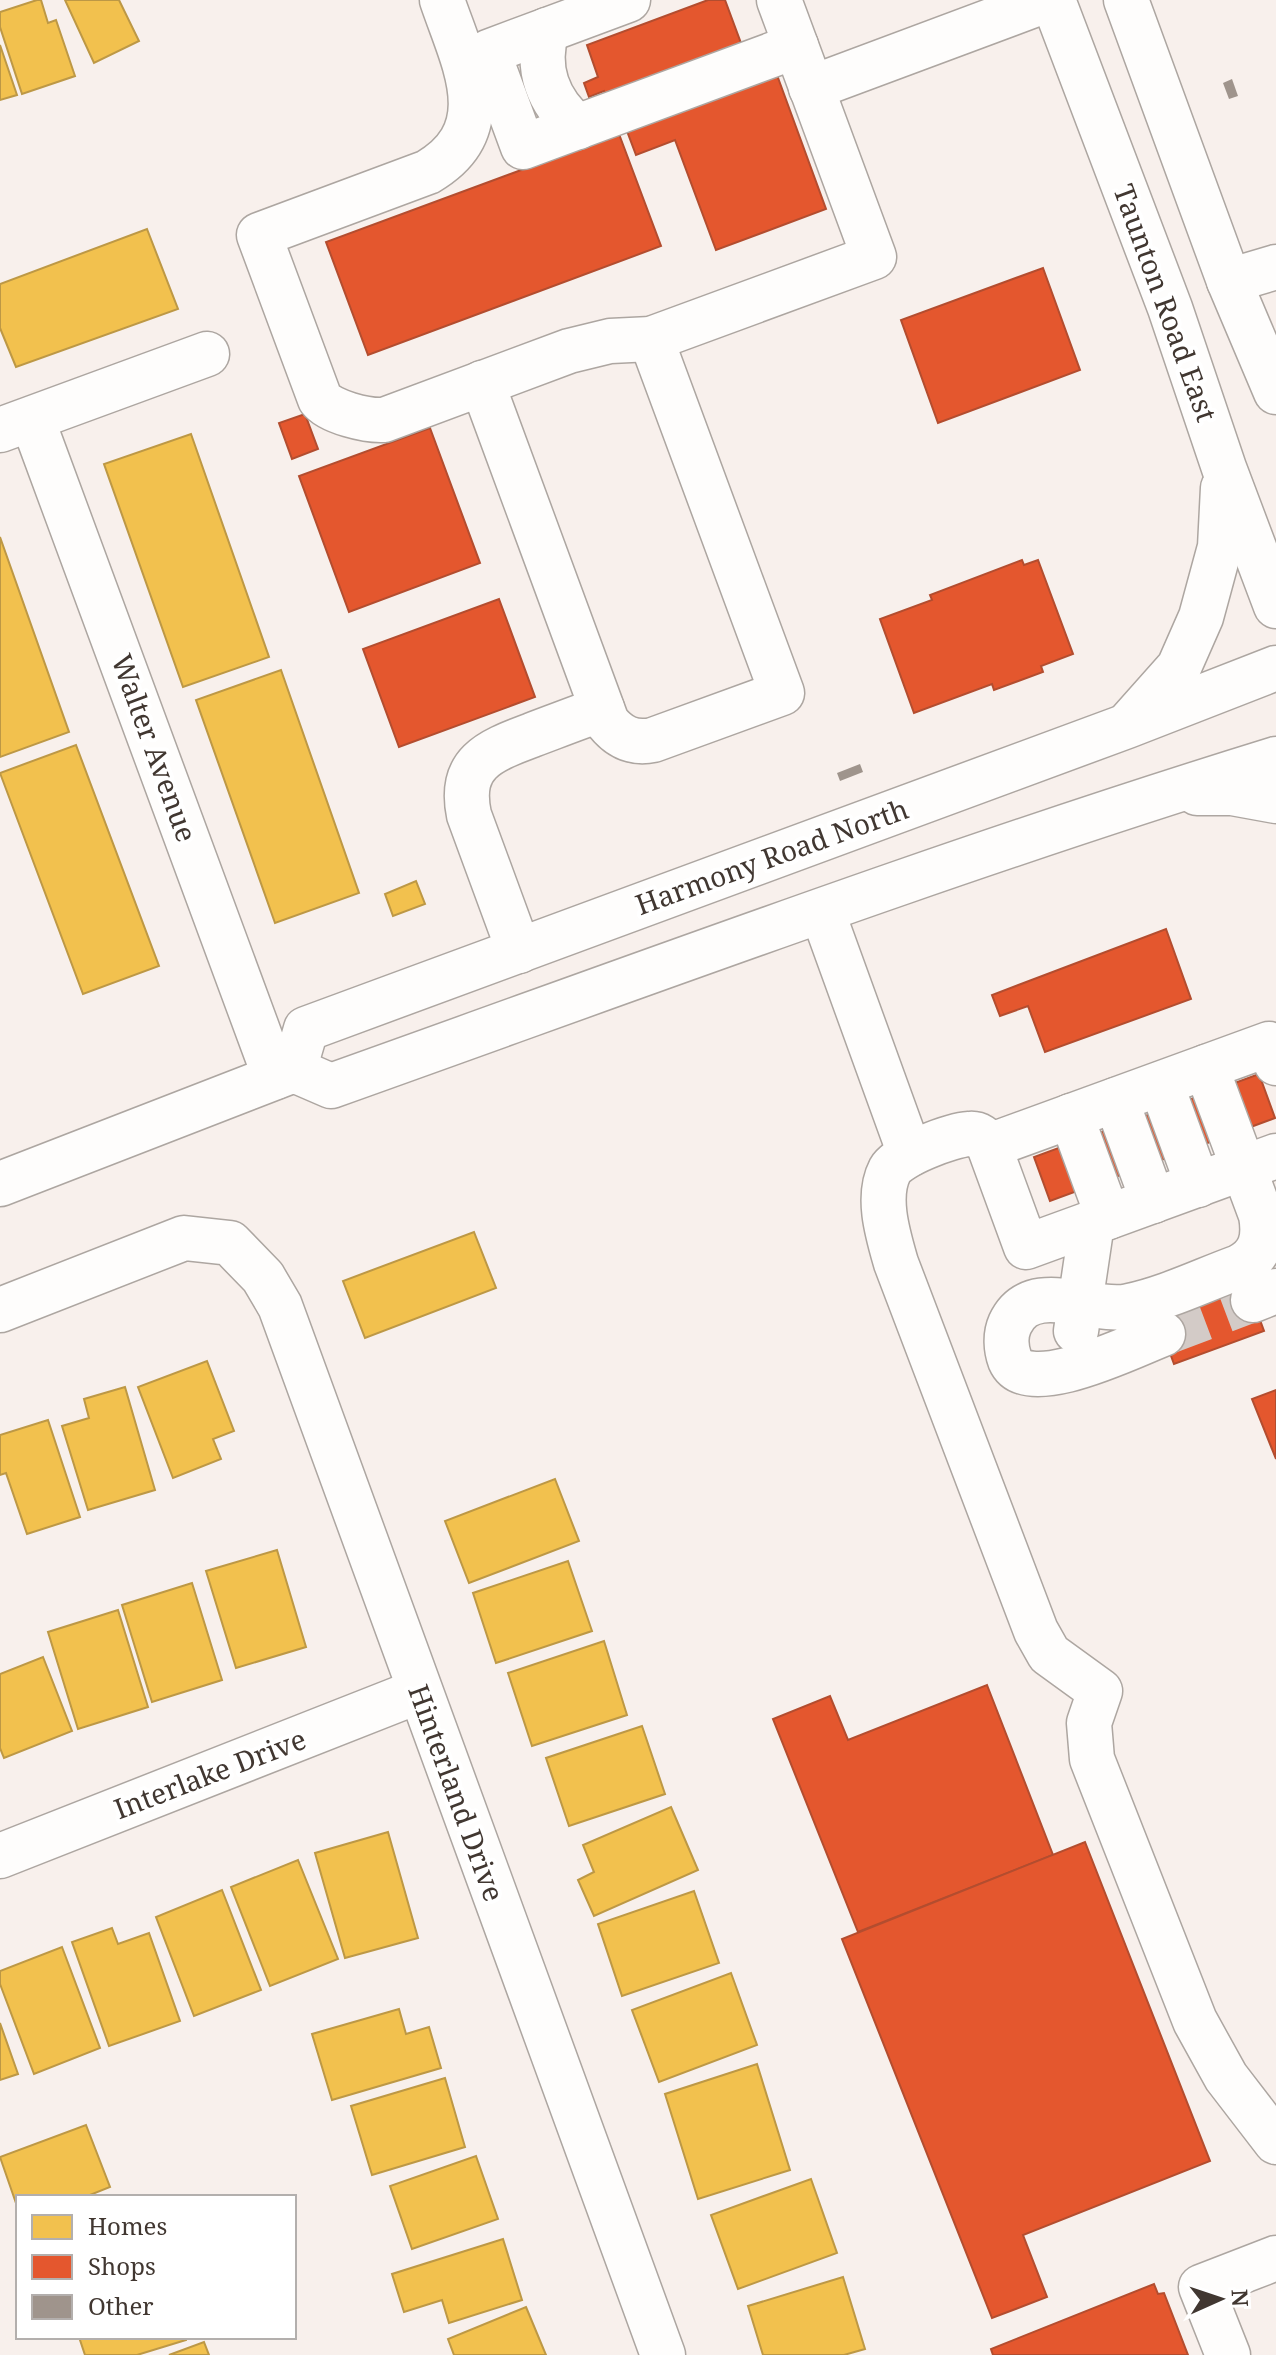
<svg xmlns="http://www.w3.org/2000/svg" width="1276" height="2355" viewBox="0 0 1276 2355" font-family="'Noto Serif',serif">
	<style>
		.homes { fill: #f2c14e; stroke: #bd9845; stroke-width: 2 }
		.shops { fill: #e4572e; stroke: #b34d2f; stroke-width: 2 }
		.building { fill: #9f948c }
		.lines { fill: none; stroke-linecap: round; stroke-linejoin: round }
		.minor-tunnel { stroke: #d3cbc7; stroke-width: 44; stroke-dasharray: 44 22; stroke-linecap: butt }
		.minor-casing { stroke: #ada6a1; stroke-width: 47 }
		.major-casing { stroke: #ada6a1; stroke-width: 47 }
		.minor { stroke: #fefdfc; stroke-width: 44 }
		.major { stroke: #fefdfc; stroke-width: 44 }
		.labels { text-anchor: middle; stroke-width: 8; stroke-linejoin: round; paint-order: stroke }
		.street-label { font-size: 28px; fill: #413731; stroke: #fff }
	</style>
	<rect width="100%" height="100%" fill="#f8f0ec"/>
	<g class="homes">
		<polygon points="37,0 41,0 48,23 56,20 75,76 22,94 0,27 0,12"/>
		<polygon points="65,0 119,0 139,41 94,63"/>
		<polygon points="0,45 17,95 0,100"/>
		<polygon points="147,229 178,309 16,367 0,328 0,284"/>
		<polygon points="191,434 269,657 183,687 104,464"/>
		<polygon points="0,537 69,732 0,757"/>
		<polygon points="281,670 359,893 275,923 196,700"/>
		<polygon points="76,745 159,966 83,994 0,773"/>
		<polygon points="416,881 425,904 393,916 385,894"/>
		<polygon points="474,1232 496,1288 365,1338 343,1281"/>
		<polygon points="207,1361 234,1431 213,1439 221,1459 173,1478 138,1387"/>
		<polygon points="125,1387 155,1490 88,1510 62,1426 89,1418 84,1399"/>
		<polygon points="48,1420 80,1517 27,1534 6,1473 0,1475 0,1435"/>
		<polygon points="555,1479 579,1541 469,1583 445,1521"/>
		<polygon points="277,1550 306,1647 236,1668 206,1571"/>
		<polygon points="568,1561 592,1631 496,1663 473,1593"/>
		<polygon points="192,1583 222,1680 152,1702 122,1605"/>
		<polygon points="118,1610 148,1707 78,1729 48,1632"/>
		<polygon points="604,1641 627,1715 532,1746 508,1673"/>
		<polygon points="43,1657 72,1731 4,1758 0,1748 0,1674"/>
		<polygon points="642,1726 665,1794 569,1826 546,1758"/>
		<polygon points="671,1807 698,1870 594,1916 578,1880 594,1872 583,1845"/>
		<polygon points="388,1832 418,1938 345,1958 315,1853"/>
		<polygon points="298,1860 338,1959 270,1986 231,1887"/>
		<polygon points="222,1890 261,1990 194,2016 156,1917"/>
		<polygon points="694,1891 719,1963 622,1996 598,1924"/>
		<polygon points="112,1928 118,1944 149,1933 180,2021 109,2046 72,1942"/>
		<polygon points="62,1947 100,2048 34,2074 0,1984 0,1971"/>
		<polygon points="731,1973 757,2045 659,2082 632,2010"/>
		<polygon points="399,2009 406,2034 429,2027 441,2068 332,2100 312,2034"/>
		<polygon points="0,2023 18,2074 0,2080"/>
		<polygon points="757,2064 790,2170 698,2199 665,2094"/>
		<polygon points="445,2078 465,2147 372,2175 351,2106"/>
		<polygon points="86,2125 110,2187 85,2197 18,2197 18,2209 0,2157"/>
		<polygon points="476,2156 498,2219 412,2249 390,2186"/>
		<polygon points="811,2179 837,2253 738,2289 711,2215"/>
		<polygon points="503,2239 522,2300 449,2323 442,2300 404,2312 392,2274"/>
		<polygon points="843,2277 865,2349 844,2355 763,2355 748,2306"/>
		<polygon points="526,2307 546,2355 454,2355 448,2339"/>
		<polygon points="79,2337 186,2337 186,2340 137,2355 85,2355"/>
		<polygon points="204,2342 209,2355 169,2355"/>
	</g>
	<g class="shops">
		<polygon points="708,0 725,0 745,54 609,104 604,91 589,97 584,83 598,77 587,45"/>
		<polygon points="777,75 826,209 716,250 675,140 636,155 627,131"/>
		<polygon points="619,134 661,246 368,355 326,242"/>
		<polygon points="1043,268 1080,370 938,423 901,320"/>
		<polygon points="305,414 318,449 292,459 279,423"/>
		<polygon points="430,428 480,563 349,612 299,476"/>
		<polygon points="1022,560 1024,565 1038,560 1073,654 1041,666 1043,672 994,690 992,684 914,713 880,619 932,600 930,595"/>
		<polygon points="499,599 535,697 399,747 363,649"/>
		<polygon points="1166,929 1191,999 1045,1052 1028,1006 1000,1016 992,995"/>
		<polygon points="1259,1074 1275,1118 1050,1201 1034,1157"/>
		<polygon points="1246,1282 1264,1331 1174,1364 1156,1315"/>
		<polygon points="1276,1390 1276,1459 1252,1399"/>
		<polygon points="987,1685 1053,1855 858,1932 773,1719 830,1696 848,1740"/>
		<polygon points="1085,1842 1210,2161 1023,2235 1047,2297 992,2318 842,1939"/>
		<polygon points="1154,2284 1158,2294 1164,2293 1188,2355 993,2355 991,2349"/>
	</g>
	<g class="building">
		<polygon points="1232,79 1238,96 1229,99 1223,83"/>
		<polygon points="860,764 863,772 840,781 837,773"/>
	</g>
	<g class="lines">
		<polyline class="minor-tunnel" points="1163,1334 1253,1300"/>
		<defs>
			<g id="minor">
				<path d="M442,0C463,62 501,129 428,172L259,235L320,399C330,412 367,421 384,420L569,351L610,341L651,339L874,257L779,0"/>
				<polyline points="628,0 488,52 523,147 796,46"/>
				<path d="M547,30C535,69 548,102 578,127"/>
				<polyline points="811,88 1047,0"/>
				<polyline points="1229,281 1276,267"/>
				<path d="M482,383L607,722C619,737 633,744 653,740L782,693L651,339"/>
				<polyline points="32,419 275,1077"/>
				<polyline points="0,430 207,354"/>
				<polyline points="822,911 910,1154"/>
				<path d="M519,951L469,815C458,762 490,751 532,735C556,726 579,717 602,709"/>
				<path d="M1276,1063L1269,1044L989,1146C985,1138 978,1133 969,1134C952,1135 898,1155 890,1170C876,1197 888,1235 896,1263L1036,1631L1049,1654L1100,1691L1089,1723L1092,1759L1195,2021L1226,2077L1276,2142"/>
				<polyline points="1161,1084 1198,1185"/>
				<polyline points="1116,1100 1153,1201"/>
				<polyline points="1071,1116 1108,1217"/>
				<polyline points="989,1146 1026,1247 1276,1156"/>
				<polyline points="1253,1300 1276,1291"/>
				<polyline points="0,1310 184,1238 230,1243 263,1277 280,1306 663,2355"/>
				<polyline points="1076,1331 1092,1223"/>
				<path d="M1163,1334C1134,1345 1027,1399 1010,1360C1006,1349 1005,1335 1010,1324C1032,1277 1093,1315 1129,1306C1167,1298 1203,1280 1239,1267C1261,1256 1265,1238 1261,1215L1206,1067"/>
				<polyline points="0,1856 419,1691"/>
				<polyline points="1228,2355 1201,2287 1276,2258"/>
			</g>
			<g id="major">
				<polyline points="1053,0 1170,308 1224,468 1276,606"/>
				<polyline points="1126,0 1229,281 1276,392"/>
				<polyline points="1131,721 1179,667 1201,617 1220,547 1223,488"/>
				<polyline points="1197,793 1232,793 1276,801"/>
				<polyline points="294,1070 306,1029 1127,726 1276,668"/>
				<path d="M0,1184L294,1070L331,1086C645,974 958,857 1276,759"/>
			</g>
		</defs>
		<use href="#minor" class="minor-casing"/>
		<use href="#major" class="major-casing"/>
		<use href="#minor" class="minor"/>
		<use href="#major" class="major"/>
	</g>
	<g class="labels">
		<g class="street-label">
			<text transform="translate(1165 303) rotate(70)" y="10">Taunton Road East</text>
			<text transform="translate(154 748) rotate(70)" y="10">Walter Avenue</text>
			<text transform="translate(772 857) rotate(-20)" y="10">Harmony Road North</text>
			<text transform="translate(210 1774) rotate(-21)" y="10">Interlake Drive</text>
			<text transform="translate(456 1793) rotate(70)" y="10">Hinterland Drive</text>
		</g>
	</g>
	<rect x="16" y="2195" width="280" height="144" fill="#ffffff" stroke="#b3afad" stroke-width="2"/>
	<rect x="32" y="2215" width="40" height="24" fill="#f2c14e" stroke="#b3afad" stroke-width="2"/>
	<text x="88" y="2235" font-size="24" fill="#413731">Homes</text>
	<rect x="32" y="2255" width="40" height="24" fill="#e4572e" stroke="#b3afad" stroke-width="2"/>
	<text x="88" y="2275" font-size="24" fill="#413731">Shops</text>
	<rect x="32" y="2295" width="40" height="24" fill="#9f948c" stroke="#b3afad" stroke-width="2"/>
	<text x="88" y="2315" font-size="24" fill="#413731">Other</text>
	<g transform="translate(1220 2299) rotate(87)" stroke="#ffffff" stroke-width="6" paint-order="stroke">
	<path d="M0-6L14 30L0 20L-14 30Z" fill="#413731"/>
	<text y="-12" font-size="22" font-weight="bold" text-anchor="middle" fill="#413731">N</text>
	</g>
</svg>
